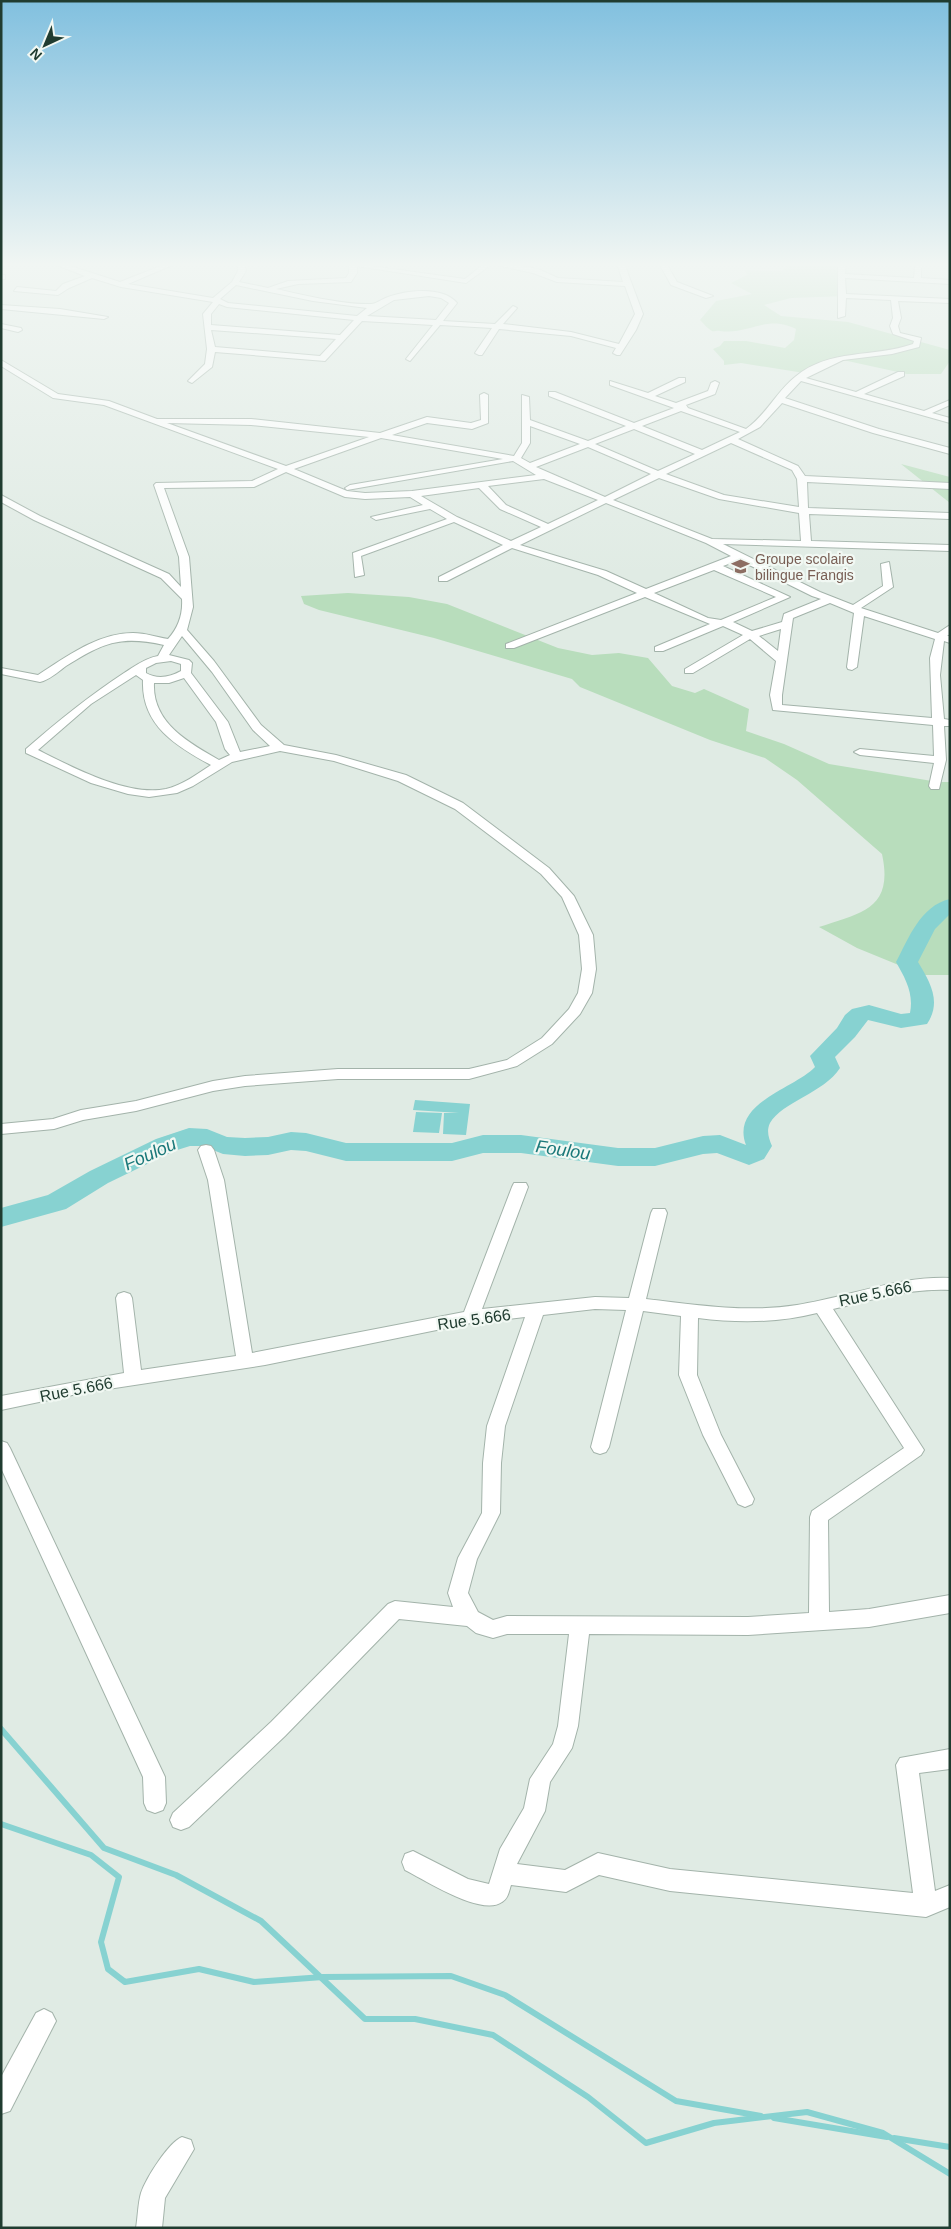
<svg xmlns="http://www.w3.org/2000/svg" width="951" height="2229" viewBox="0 0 951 2229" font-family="Helvetica,sans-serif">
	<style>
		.green { fill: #b8ddbc }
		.water { fill: #87d2d1 }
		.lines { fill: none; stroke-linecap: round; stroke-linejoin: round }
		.stream { stroke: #87d2d1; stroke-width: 6 }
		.river { fill: #87d2d1; fill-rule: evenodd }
		.street-casing { stroke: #a3b3aa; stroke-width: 2 }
		.street { fill: #fff; fill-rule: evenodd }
		.labels { text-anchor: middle; stroke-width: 4.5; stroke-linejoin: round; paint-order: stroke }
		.far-education-label { font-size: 14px; fill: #785e54; stroke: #f1f8f3; text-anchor: start }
		.street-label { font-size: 16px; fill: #203c30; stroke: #f1f8f3 }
		.water-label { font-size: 18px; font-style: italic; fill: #1a7879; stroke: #f1f8f3 }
	</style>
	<rect width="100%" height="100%" fill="#e0ebe4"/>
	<g class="green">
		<path d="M793,263L844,265L846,296L791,298L764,305L781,316L848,322L950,350V361L941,374H907L843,360L804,373L741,363L724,365V361L713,349L720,346L724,341H746L785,348L794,340L796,329C766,314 750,335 720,331C717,330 714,332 712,331C708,329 703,323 700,320L716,301L752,294L731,283L747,275L745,270L781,271Z"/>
		<polygon points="901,464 950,477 950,503"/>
		<path d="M348,593L409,597L447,604L558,648L592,655L619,653L648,658L672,686L695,693L704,689L749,709L746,731L784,744L829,764L938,782H950V975H923L857,948L819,927C861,913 894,909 882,854L797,780L765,758L710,740L580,687L572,679L434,638L319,610L304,604L301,596Z"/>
	</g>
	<g class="water">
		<polygon points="415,1100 470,1104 466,1135 443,1134 444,1113 459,1113 413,1110"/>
		<polygon points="416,1112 442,1113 439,1133 413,1132"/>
	</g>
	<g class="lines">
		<g class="stream">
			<polyline points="1,1729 104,1848 176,1875 261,1921 365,2019 415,2019 493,2035 588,2097 646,2143 714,2123 807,2112 883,2133 950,2174"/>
			<polyline points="1,1824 91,1855 119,1877 101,1942 108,1969 125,1982 199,1969 254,1982 323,1977 451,1976 505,1995 676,2101 761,2116"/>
			<polyline points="774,2118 887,2137"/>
			<polyline points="894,2138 950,2147"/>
		</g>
		<path class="river" d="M950,899V914L935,929L918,962C930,982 942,1002 927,1024L901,1028L868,1020L855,1037L835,1057L840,1068C824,1093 782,1102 770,1123C766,1131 769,1139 772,1146L764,1159L749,1165L717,1153L703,1154L655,1166H618L521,1153H483L452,1161H346L306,1151L291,1150L268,1155L245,1156L223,1154L203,1146H190L174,1151L108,1183L66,1209L1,1227V1208L48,1195L90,1171L156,1139L189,1128L207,1129L227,1137L245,1138L268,1137L291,1132L306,1133L346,1143H452L483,1135H521L618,1148H655L703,1136L720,1135L746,1145C730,1103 794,1089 815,1067L810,1056L837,1028L845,1015L852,1009L869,1005L901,1014L910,1013C914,993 905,978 896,962C909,938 920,906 950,899Z"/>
		<defs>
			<g id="street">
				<polygon points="1,263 13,263 1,267"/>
				<path d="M51,263H61L120,282L168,263H177L128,284L213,298L232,282L238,271L237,263H244L246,271L239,282L268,288L288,281L346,278L349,273V263L465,279L485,263H506L538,269L558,278L623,282L617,263H624L643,314L636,330L620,355H617L613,353L616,348L571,336L499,329L482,355H479L475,353L492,328L440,325L410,361L406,359L433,325L362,321L325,361L215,352L212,367L192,383L188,381L205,364L207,349L203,314L213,302L121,287L92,278L69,288L58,295L14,291L17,287L56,291L63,284L85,276ZM492,264L533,273L557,282L625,286L635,314L619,344L571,332L503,324L517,308L513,306L495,324L443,321L457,303C443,286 407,290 388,297C382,299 376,304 371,304C344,305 303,295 276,289L298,284L351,282L357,273V266L466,283ZM236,285L313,301L367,308L357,316L228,303L220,299ZM429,296L441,298L449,303L436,320L367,316L394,300ZM219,304L227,307L354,320L340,335L211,325V314ZM211,330L336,339L320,356L215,347Z"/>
				<polygon points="659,263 666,263 677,282 713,296 706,298 671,285"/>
				<path d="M838,263H846L845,274L914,278L915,267L918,263H925L921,268V278L950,280V284L845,278L846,294L950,299V303L898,301L901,318L898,326L900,333L921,338L919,347L892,354L843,360L806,378L856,392L898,372H904V376L864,394L924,411L950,400V405L932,413L950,418V423L801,381L785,398L879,429L950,448V454L873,433L782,403L760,427L738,439L798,466L805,476L950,483V489L807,482L808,508L950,513V519L809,514L811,541L950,545V551L723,544L820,592L853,605L883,586L881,564L889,562L893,587L861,608L938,633L950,625V634L947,636H950V643L944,641L940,675L944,719L950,720V726H944L946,760L939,789H931L929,786L934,763L860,755L854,752L860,749L934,756L933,725L773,710L770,695L776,661L750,639L693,673H685V669L743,635L723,626L663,651H655V647L710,624L645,597L514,648H506V644L637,593L598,575L512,548L447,581H439V577L503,545L454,522L361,556L364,575L355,577L353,553L447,519L430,509L376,520L371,517L423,505L410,497L365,499L345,497L286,472L254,487L164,488L189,557L193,607L187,630L214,661L261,725L284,745L336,755L406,775L463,803L549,868L574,896L593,935L596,969L592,993L580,1014L552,1044L517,1066L469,1079H338L245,1086L213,1091L136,1111L83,1120L54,1129L1,1134V1124L53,1119L81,1110L136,1101L213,1081L245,1076L338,1069H469L507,1060L542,1038L569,1009L578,993L582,969L579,935L562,897L541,874L455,809L398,781L334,761L280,751L232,762L193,786L177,793L149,797L128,794L91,783L26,753V749C58,721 89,696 124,673C134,667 145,658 158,656L164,645C120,635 103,643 66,666C58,672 49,680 40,682L1,674V668L38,675C66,657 98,633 133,633C145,633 156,637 168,639C178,628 183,615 182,599L161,578L34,520L1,502V495L40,516L169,574L181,587L179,557L154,485L156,483L252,481L278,469L104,405L53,398L1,366V360L58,394L109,401L157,419H251L380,433L427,417L471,423L481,420L480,395L484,393L488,395V423L472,429L427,423L392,435L514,456L522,443V395L529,397L530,420L588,441L626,426L549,396V392H555L634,423L674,408L610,385V381L648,393L679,378H685V382L655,396L676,403L708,391L711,383L715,381L719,383L715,394L686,405L688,408L746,429C767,414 777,391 795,377C829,348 874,358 913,344L914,341L893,334L890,326L893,318L891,300L846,298L845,316L838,318ZM681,411L740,432L702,450L642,426ZM167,423L251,425L369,437L286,466ZM530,426L580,444L530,463L521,458L530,443ZM634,429L695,454L658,471L595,444ZM381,438L503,459L350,485L345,488L347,490L513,461L536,475L412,491L365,493L347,491L294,469ZM731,443L792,470L797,479L799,507L724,495L666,474ZM588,447L651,474L605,497L536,467ZM659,478L719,499L799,513L801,541L712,539L613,500ZM544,479L598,500L548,524L506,505L488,486ZM479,488L500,509L541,527L511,541L457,517L421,496ZM606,503L706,543L731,556L646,589L606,571L520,545ZM739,560L812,596L821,599L784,614L782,622L752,631L733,622L790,597L723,566ZM714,570L776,597L721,620L708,618L654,593ZM830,603L854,613L847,667L848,669L852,670L857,667L864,616L935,639L930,658L932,718L782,705V695L793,618ZM781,629L778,651L759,636ZM182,636L212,672L253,730L270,746L240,752L228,722L191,673L192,663L189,660L169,655ZM171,661L181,664V671C170,677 158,680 146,673V668L156,663ZM136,675L143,680C141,725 176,746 211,765C197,774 183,785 166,789C128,797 72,767 38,750L91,704ZM184,678L216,722L225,749L230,755L219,760C189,743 152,723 154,683H169Z"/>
				<rect x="1" y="275" width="4" height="4"/>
				<polygon points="1,305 60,309 108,317 104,319 1,309"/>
				<polygon points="1,324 21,328 22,330 18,332 1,328"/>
				<path d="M206,1145L211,1146L214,1150L224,1180L252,1353L464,1312L512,1187L514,1183H526L528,1187L482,1309L595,1297L629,1298L651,1213L653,1209H665L667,1213L646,1299C697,1305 746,1313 797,1305C849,1297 897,1276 950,1278V1290C909,1288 872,1300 833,1309L924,1450L921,1455L828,1520L829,1612L869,1609L950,1595V1613L869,1627L748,1635L589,1634L578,1726L572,1748L550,1782L545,1811L517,1864L565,1870L598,1853L670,1869L913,1893L896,1765L900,1758L950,1749V1769L919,1773L935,1891L950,1885V1907L926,1917L670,1891L599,1875L566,1892L511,1885C509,1891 508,1899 502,1902C482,1917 425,1880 405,1870L402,1862L405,1854L413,1851L468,1879L489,1884L500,1849L524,1808L530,1779L553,1744L558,1726L569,1634H507L493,1638L476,1633L467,1626L399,1619L285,1736L189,1827L181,1830L173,1827L170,1820L173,1813L271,1722L388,1604L395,1601L453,1607L448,1593L458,1558L482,1513L483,1463L487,1426L525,1317L471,1323L265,1365L82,1393L1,1410V1396L124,1373L116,1298L118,1294L124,1292L130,1294L132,1298L141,1370L236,1356L208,1180L198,1150L201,1146ZM595,1309L626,1310L591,1447L594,1452L600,1454L606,1452L609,1447L643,1311L681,1316L679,1375L703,1435L738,1504L745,1507L752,1504L754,1499L721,1435L697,1375L698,1318C738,1323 778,1323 817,1313L904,1448L812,1511L810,1517L809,1613L748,1617L507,1616L493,1620L478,1612L468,1593L477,1559L500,1513L501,1463L505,1426L543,1315Z"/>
				<polygon points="1,1441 7,1443 10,1448 165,1777 166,1803 163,1810 155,1813 147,1810 144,1803 143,1777 1,1468"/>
				<polygon points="44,2009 52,2013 56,2021 10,2111 1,2114 1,2077 36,2013"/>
				<path d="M182,2137L191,2140L194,2149L165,2198L162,2228H136C138,2216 138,2203 141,2193C146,2178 169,2142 182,2137Z"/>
			</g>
		</defs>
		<use href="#street" class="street-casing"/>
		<use href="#street" class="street"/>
	</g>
	<linearGradient id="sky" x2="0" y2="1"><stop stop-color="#81c0df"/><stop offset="0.46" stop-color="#f1f6f3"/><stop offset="1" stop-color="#f1f6f3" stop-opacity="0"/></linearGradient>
	<rect width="951" height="575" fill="url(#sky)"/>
	<defs>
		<symbol id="school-bare" viewBox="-9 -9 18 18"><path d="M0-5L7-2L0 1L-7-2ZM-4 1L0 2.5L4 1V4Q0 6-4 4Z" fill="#8d6e63" stroke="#f1f8f3" stroke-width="2.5" paint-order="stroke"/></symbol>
	</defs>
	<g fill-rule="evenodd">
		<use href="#school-bare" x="728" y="554" width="25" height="25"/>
	</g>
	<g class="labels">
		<g class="far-education-label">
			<text x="755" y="564">Groupe scolaire<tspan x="755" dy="16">bilingue Frangis</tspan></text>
		</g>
		<g class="street-label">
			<text transform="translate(875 1293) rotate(-12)" y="6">Rue 5.666</text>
			<text transform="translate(474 1319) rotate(-8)" y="6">Rue 5.666</text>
			<text transform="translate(76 1389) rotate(-11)" y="6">Rue 5.666</text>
		</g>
		<g class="water-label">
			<text transform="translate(563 1150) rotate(8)" y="6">Foulou</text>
			<text transform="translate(150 1154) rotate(-24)" y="6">Foulou</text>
		</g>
	</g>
	<rect width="951" height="2229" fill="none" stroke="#203c30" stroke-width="5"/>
	<g transform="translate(45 45) rotate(224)" stroke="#f1f8f3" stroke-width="4" paint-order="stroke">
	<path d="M0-4L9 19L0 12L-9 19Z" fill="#203c30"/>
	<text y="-8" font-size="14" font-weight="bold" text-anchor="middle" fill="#203c30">N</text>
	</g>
</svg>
